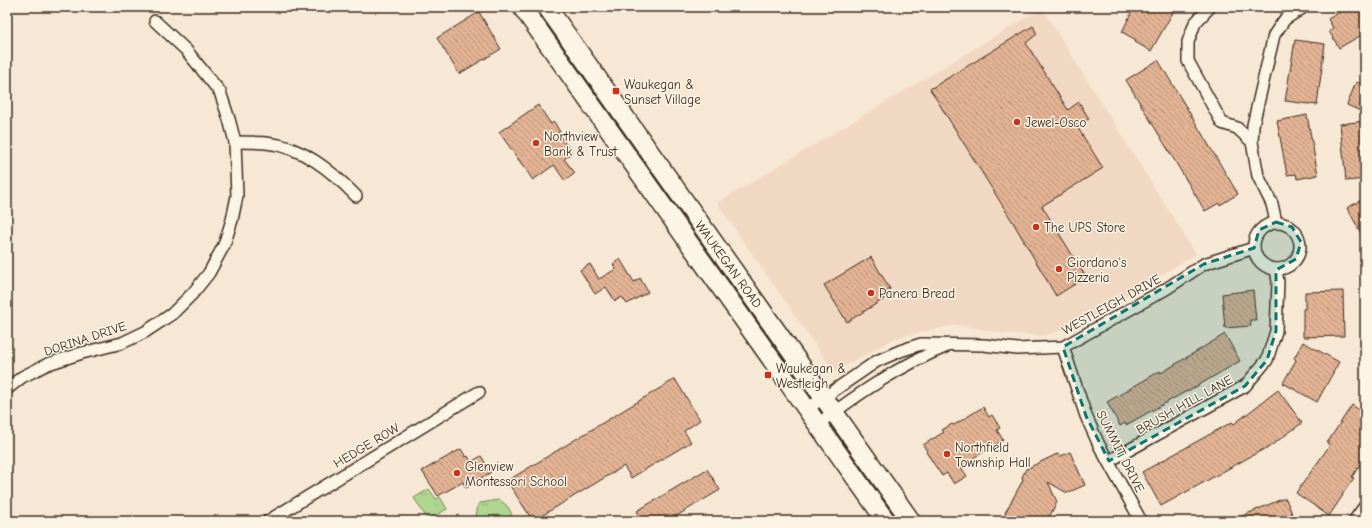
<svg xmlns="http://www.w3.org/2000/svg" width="1372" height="528" viewBox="0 0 1372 528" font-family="'Comic Neue',sans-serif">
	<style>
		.built { fill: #f1d8c2 }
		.park { fill: url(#park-tufts); stroke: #768058 }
		.building { fill: url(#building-back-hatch); stroke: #3b2a1e }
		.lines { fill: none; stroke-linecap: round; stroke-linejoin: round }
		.minor-casing { stroke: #3b2a1e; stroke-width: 14 }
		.primary-casing { stroke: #3b2a1e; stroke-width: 21 }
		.minor { stroke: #fcf5e5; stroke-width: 11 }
		.primary { stroke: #fcf5e5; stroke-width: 18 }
		.marked { fill: #0f766e; fill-opacity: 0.2; stroke: #0f766e; stroke-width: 3; stroke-dasharray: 8 5; stroke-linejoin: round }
		.poi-dot { fill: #c8321e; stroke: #fcf5e5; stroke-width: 1.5 }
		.labels { text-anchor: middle; stroke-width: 3; stroke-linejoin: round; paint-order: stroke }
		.poi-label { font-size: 13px; fill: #3b2a1e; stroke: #fcf5e5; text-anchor: start }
		.street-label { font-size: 13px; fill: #3b2a1e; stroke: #fcf5e5 }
	</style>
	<defs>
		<pattern id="park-tufts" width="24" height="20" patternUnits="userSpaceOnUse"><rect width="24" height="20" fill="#b0d792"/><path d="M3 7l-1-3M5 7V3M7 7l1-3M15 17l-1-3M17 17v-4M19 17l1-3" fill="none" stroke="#98b97d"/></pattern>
		<pattern id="building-back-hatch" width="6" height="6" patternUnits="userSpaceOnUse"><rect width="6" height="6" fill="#e3b394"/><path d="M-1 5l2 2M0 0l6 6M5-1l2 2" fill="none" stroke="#b99278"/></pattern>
	</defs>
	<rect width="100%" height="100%" fill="#f7e8d5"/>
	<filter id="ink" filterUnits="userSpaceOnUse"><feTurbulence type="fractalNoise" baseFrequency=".025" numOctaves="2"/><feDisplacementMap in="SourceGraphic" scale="8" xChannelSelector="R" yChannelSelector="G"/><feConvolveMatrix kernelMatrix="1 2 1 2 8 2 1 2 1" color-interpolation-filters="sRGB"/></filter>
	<g filter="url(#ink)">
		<polygon class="built" points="1042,8 1196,254 1083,323 1043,336 1003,333 956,325 895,338 834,372 717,203"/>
		<g class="park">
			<polygon points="429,489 436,499 440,497 447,509 428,520 414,498"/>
			<path d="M498,500C507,503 513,512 512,521H475L478,506L480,503Z"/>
		</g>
		<g class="building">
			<polygon points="1134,7 1176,7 1151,51 1135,42 1136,40 1122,32"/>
			<polygon points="1348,7 1365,7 1365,33 1339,48 1329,31 1333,28 1328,19"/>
			<polygon points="479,12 501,49 459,74 437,38"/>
			<polygon points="1033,26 1037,34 1026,43 1068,110 1079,102 1089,119 1076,125 1103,168 1042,206 1086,277 1056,296 1014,224 930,89"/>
			<polygon points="1295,40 1325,44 1317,105 1285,101"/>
			<polygon points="1158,60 1238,194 1220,205 1219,203 1205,211 1126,80"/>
			<polygon points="1356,82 1365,85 1365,113 1347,105"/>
			<polygon points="538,105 551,124 554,122 560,132 558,133 572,153 564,159 575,173 565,181 554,165 533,180 499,132"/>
			<polygon points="1307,115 1318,175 1297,179 1296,174 1287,175 1277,121"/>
			<polygon points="1365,121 1365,179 1346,181 1340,124"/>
			<polygon points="1365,198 1365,240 1347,208"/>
			<polygon points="871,257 890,289 881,294 884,299 847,322 824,285"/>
			<polygon points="620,259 634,282 640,278 648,292 627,304 622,297 615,301 606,287 595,294 580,270 590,264 599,279 616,269 613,264"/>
			<polygon points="1253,290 1256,320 1250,320 1251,326 1225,328 1222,294"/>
			<polygon points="1343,291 1344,336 1303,337 1303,309 1305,309 1305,292"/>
			<polygon points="1225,334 1240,361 1187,392 1187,391 1126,425 1125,423 1120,426 1107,402 1160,371 1161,373"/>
			<polygon points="1303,342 1339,362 1317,402 1283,383 1296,360 1294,358"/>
			<polygon points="675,379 700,420 684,431 691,442 631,478 624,466 533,521 507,481"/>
			<polygon points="1278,390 1302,423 1265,450 1264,449 1161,506 1142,472 1232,422 1234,424"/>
			<polygon points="1352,405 1365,414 1365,457 1352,477 1354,478 1342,495 1343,495 1329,516 1296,493 1330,445 1327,443"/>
			<polygon points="983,407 989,417 992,415 1000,428 997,430 1003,440 960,466 967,476 954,484 947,473 942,476 926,452 927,451 923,445 944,432 942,430 952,424 954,425"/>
			<polygon points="461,449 466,457 468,456 471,462 481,456 491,472 466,488 463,482 438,496 422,471"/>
			<polygon points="1070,452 1085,485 1067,493 1048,482 1057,502 1047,521 1005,521 1007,517 1005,513 1023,480 1022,477 1026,469 1057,454 1061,456"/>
			<polygon points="707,469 720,490 668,521 643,521 637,511"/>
			<polygon points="1282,499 1286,499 1295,521 1230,521"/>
		</g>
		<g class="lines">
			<defs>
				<g id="minor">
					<polyline points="1210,7 1195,23 1188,42 1188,61 1222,123 1237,128 1252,142 1258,176 1272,204 1276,222"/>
					<path d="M235,142C245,142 256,142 266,143C302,146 332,171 356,196"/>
					<polyline points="1252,142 1253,125 1274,35 1285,19 1304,7"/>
					<circle cx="1277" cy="246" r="23"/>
					<polyline points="1063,347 1086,416 1099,445 1141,521"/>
					<polyline points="7,389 22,377 48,364 82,353 122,343 145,332 172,314 193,293 209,273 224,245 232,220 237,196 235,142 229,119 220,92 186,50 155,21"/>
					<polyline points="807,409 877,361 900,351 921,344 984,345 1017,349 1063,347 1166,289 1204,264 1254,248"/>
					<path d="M818,424C858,394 899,366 945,347"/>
					<polyline points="1109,461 1245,386 1267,360 1276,331 1278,282 1276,269"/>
					<polyline points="268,521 479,392"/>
					<polyline points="1354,521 1365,506"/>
				</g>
				<g id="primary">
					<polyline points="522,7 886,521"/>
					<polyline points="547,7 911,521"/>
				</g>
			</defs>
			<use href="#minor" class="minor-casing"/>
			<use href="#primary" class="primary-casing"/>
			<use href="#minor" class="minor"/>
			<use href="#primary" class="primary"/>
		</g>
	</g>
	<path class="marked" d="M1276,222L1292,227L1301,242L1296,259L1276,270V331L1267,360L1245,386L1109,461L1086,416L1063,347L1204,264L1254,248L1259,230Z"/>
	<g class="poi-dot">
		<rect x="612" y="87" width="8" height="8" rx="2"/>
		<circle cx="1017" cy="122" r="4"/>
		<circle cx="536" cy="143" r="4"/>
		<circle cx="1036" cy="227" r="4"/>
		<circle cx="1059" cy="269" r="4"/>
		<circle cx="871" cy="293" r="4"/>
		<rect x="764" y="371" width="8" height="8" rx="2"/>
		<circle cx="947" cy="454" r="4"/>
		<circle cx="457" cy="473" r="4"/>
	</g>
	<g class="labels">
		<g class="poi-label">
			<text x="624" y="89">Waukegan &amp;<tspan x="624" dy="15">Sunset Village</tspan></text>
			<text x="1025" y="127">Jewel-Osco</text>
			<text x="544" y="141">Northview<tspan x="544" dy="15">Bank &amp; Trust</tspan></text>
			<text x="1044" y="232">The UPS Store</text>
			<text x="1067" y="267">Giordano's<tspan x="1067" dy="15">Pizzeria</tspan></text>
			<text x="879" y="298">Panera Bread</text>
			<text x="776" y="373">Waukegan &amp;<tspan x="776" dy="15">Westleigh</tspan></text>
			<text x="955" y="452">Northfield<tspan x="955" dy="15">Township Hall</tspan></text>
			<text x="465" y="471">Glenview<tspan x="465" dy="15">Montessori School</tspan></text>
		</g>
		<g class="street-label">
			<text transform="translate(729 264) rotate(54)" y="5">WAUKEGAN ROAD</text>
			<text transform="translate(1111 304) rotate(-29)" y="5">WESTLEIGH DRIVE</text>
			<text transform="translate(85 338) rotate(-18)" y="5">DORINA DRIVE</text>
			<text transform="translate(1184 404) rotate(-29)" y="5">BRUSH HILL LANE</text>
			<text transform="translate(366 445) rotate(-31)" y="5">HEDGE ROW</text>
			<text transform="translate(1121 451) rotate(63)" y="5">SUMMIT DRIVE</text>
		</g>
	</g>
	<rect width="1372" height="528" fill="none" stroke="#fcf5e5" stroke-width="24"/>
	<rect x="12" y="12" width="1348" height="504" fill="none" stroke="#3b2a1e" stroke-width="1.5" filter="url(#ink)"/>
</svg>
